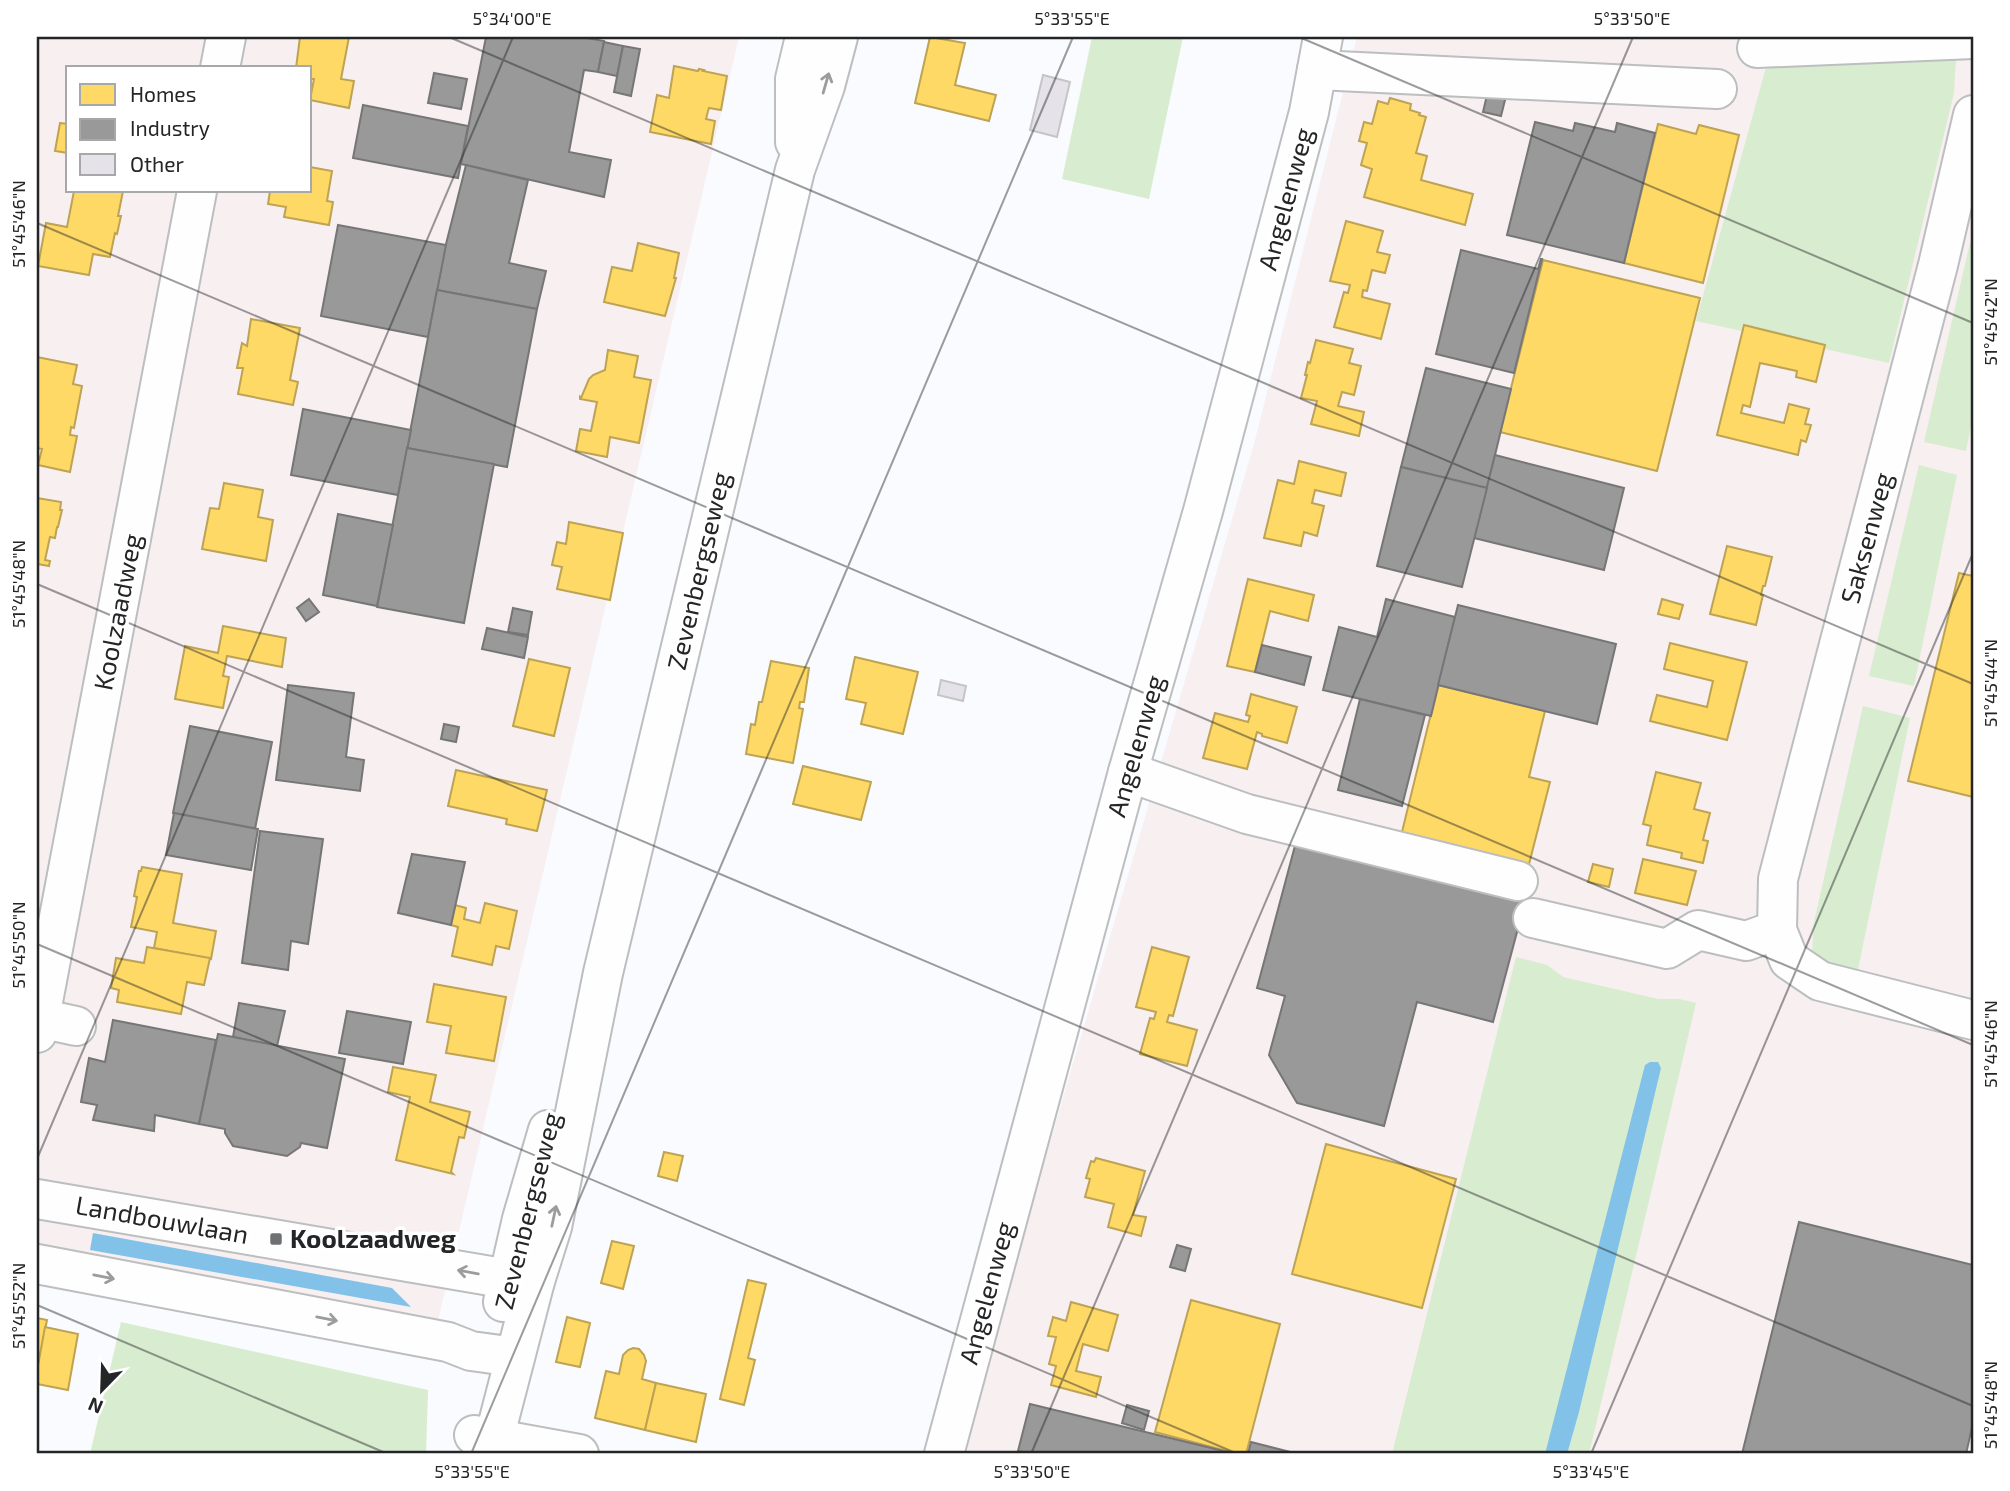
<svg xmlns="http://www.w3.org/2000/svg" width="2010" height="1491" viewBox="0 0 2010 1491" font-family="'Exo 2',sans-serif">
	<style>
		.industrial { fill: #f7eff0; fill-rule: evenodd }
		.green { fill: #d8eccf }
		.water { fill: #82c2e9 }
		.homes { fill: #ffd966; stroke: #bda353; stroke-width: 2 }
		.industry { fill: #999; stroke: #767677; stroke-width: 2 }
		.building { fill: #e6e2e9; stroke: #c5c5c7; stroke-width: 2 }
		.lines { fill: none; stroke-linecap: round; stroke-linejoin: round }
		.minor-casing { stroke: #bcbec0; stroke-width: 42 }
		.minor { stroke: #fefeff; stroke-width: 38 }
		.oneway { stroke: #9c9c9e }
		.ticks { fill: none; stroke: #242527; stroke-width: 2; stroke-opacity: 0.45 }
		.poi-dot { fill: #6f7072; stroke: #fff; stroke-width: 2.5 }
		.labels { text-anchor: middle; stroke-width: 7; stroke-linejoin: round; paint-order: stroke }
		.street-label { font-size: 26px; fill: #242527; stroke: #fff }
		.poi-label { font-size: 26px; font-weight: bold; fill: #242527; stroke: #fff; text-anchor: start }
		.neatline { fill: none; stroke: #242527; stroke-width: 2.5 }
		.ticks-label { font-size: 18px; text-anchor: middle; fill: #242527 }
	</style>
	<rect width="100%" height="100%" fill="#f9fbfe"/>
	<g class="industrial">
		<path d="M37,37H739L429,1359L37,1282ZM68,68H310V191H68Z"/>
		<polygon points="1357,37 1973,37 1973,1454 959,1454 1254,444"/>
	</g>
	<g class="green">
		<polygon points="1092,37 1183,37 1149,199 1062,179"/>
		<polygon points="1956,58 1954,93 1889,363 1696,321 1768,60"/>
		<polygon points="1973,230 1973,416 1966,451 1924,442"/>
		<polygon points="1919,465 1957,475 1914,686 1869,676"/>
		<polygon points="1863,706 1910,718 1857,974 1816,960 1812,951 1814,922"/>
		<polygon points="1516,957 1547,965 1563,977 1658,999 1679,999 1696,1003 1589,1454 1392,1454"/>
		<polygon points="121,1322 428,1390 426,1454 90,1454"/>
	</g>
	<g class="water">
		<polygon points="1650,1062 1658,1062 1661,1068 1579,1412 1567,1454 1545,1454 1645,1065"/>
		<polygon points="93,1233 392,1288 411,1307 90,1250"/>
	</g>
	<g class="homes">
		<polygon points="300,37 349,37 341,79 354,81 349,108 310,100 314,79 310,79 310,68 296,68"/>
		<polygon points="930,37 965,43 955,85 996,95 989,121 915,103"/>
		<polygon points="674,66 698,71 699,69 704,70 703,71 727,76 721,110 709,108 708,111 706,119 715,121 711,144 650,132 657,95 669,98"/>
		<polygon points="1390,98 1411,104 1410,110 1420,113 1419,115 1426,117 1416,153 1427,156 1421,180 1473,194 1465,225 1364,197 1372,169 1361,165 1367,143 1359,141 1364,122 1372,124 1378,101 1388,104"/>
		<polygon points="60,123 68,124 68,153 55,151"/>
		<polygon points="1658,124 1696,134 1699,125 1739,135 1703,283 1624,263"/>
		<polygon points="310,167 332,171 327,201 333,202 329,225 284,217 286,207 268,204 270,191 310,191"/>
		<polygon points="74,191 123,191 118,216 121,216 117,234 115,233 110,257 93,254 89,275 38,266 46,223 67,227"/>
		<polygon points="1346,221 1383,231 1377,252 1390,255 1385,273 1372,270 1367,291 1363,290 1362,297 1390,304 1381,339 1334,327 1344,292 1348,293 1350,285 1330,281"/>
		<polygon points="638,243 679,253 674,278 676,278 665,316 604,302 612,267 632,271"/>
		<polygon points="1543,260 1700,298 1657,471 1500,432"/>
		<polygon points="251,319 300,328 290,380 298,382 293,405 238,394 243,368 237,368 242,343 247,346"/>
		<polygon points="1744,325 1825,345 1816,382 1796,377 1797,371 1760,363 1750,407 1743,405 1741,413 1784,423 1789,404 1809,409 1805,424 1811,425 1806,442 1801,440 1798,455 1717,435"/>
		<polygon points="1316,340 1353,349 1349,363 1361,366 1354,395 1342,392 1338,406 1364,412 1359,436 1311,424 1317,401 1301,398 1307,375 1305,375 1308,362 1310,363"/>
		<polygon points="608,350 638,356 634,377 651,380 639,443 610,437 607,457 576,451 580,429 591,431 597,402 580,399 580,397 581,398 589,379 593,375 605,370"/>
		<polygon points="37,357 77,365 73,384 82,386 74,428 71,427 70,435 77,436 70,472 38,465 42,449 37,448"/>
		<polygon points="1299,461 1346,473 1341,496 1315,490 1312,503 1324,506 1317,536 1304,532 1301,546 1264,538 1278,480 1294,484"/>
		<polygon points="224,483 263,490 258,517 273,520 266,561 202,549 210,508 219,509"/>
		<polygon points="37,498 61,502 60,510 62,510 58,527 57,527 55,538 50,537 45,560 50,561 49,566 37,564"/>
		<polygon points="569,522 623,533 610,600 557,589 562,567 552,565 557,542 566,544"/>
		<polygon points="1727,546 1772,557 1765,586 1763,586 1761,595 1763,595 1756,625 1710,614"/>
		<polygon points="1959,573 1973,576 1973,797 1908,781"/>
		<polygon points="1248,579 1314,595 1308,621 1270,611 1255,672 1227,666"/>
		<polygon points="1662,599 1683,605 1679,619 1658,614"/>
		<polygon points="223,626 286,638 282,667 227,656 223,676 229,677 223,708 175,699 185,646 218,653"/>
		<polygon points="1670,643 1747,662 1727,740 1650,721 1657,695 1707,707 1713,681 1664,669"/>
		<polygon points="855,657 918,672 903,734 861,724 866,703 846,699"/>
		<polygon points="529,659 570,668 554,736 513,726"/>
		<polygon points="771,661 809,668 804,702 800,702 799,708 803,709 793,763 746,754 751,724 755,725 759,702 762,702"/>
		<polygon points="1438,685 1545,711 1529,777 1550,782 1528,868 1401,836"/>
		<polygon points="1251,694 1297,707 1287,743 1262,736 1262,734 1257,732 1247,769 1203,758 1215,713 1248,722 1250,716 1246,715"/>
		<polygon points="803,766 871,782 861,820 793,804"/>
		<polygon points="456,770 547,790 537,831 506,824 507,819 448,806"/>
		<polygon points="1656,772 1701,783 1694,809 1710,813 1703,840 1708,841 1703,863 1681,858 1682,853 1647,845 1651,826 1643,824"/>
		<polygon points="1643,859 1696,871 1687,905 1635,893"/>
		<polygon points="1593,864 1613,869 1609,887 1588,882"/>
		<polygon points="142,867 182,874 173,923 216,931 211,959 154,948 157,932 131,927 137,897 134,896 139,871 141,871"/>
		<polygon points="485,903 517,911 509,949 496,946 492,965 452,956 458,927 451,925 455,905 466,908 464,919 480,923"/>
		<polygon points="147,947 210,958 204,985 187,982 181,1014 117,1002 119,990 111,988 116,958 144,963"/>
		<polygon points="1152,947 1189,957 1173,1016 1169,1015 1167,1022 1197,1030 1187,1066 1140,1054 1150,1018 1154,1019 1156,1012 1136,1007"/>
		<polygon points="434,984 506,997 494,1061 446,1053 451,1026 427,1022"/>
		<polygon points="393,1067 436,1075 430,1102 470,1112 464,1138 459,1137 451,1172 453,1174 396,1160 410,1097 388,1092"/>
		<polygon points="1326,1144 1456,1179 1422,1308 1292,1274"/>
		<polygon points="664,1152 683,1156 677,1181 658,1176"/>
		<polygon points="1096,1158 1145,1171 1133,1215 1146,1217 1141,1236 1108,1227 1114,1204 1085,1197 1090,1179 1086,1178 1091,1161 1094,1162"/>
		<polygon points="612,1241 634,1246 623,1289 601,1283"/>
		<polygon points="748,1280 766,1284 748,1358 755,1360 744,1405 720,1399"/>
		<polygon points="1191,1300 1280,1324 1246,1454 1238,1454 1155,1432"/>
		<polygon points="1071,1302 1118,1315 1108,1351 1083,1344 1076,1371 1101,1377 1096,1397 1051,1385 1056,1366 1049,1364 1056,1337 1048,1336 1053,1317 1066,1321"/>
		<polygon points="567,1317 590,1323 580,1367 556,1362"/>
		<polygon points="37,1318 47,1320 37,1371"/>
		<polygon points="45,1327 78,1334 68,1390 37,1384 37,1371"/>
		<polygon points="633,1348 639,1349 644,1355 646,1361 642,1379 656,1383 645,1430 595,1418 606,1371 619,1374 623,1355 628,1350"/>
		<polygon points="656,1383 706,1394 696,1442 645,1430"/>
	</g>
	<g class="industry">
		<polygon points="486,37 581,37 604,41 598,72 584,70 569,152 611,160 604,197 461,164"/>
		<polygon points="604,42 623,46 617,76 598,72"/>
		<polygon points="623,46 640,49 631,96 614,92"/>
		<polygon points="434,73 467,79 461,109 428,103"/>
		<polygon points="1487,95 1506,96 1501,116 1483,112"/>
		<polygon points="363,105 468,126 458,178 353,158"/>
		<polygon points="1535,122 1573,131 1575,123 1615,132 1617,123 1655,133 1624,263 1507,235"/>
		<polygon points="466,165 528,180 509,263 546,271 537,309 437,290 445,248"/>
		<polygon points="338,225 446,245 428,337 321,316"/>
		<polygon points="1461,250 1538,269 1541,259 1542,259 1514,373 1436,354"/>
		<polygon points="437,290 537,309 507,467 407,448"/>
		<polygon points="1426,368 1511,389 1487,488 1401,467"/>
		<polygon points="303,409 411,430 398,495 291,475"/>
		<polygon points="407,448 494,464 464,623 377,607"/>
		<polygon points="1495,455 1624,488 1604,570 1474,538"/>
		<polygon points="1401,467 1487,488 1462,587 1377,566"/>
		<polygon points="338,514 393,525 377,606 323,595"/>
		<polygon points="309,599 319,612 306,621 297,608"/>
		<polygon points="1386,599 1455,617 1431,716 1323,690 1339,627 1377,637"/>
		<polygon points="1458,605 1616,644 1597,724 1438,685"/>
		<polygon points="513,608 532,612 528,635 508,632"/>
		<polygon points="487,628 528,637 524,658 482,649"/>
		<polygon points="1262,645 1311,657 1304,685 1255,672"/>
		<polygon points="288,685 354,693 346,757 364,760 360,791 276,780"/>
		<polygon points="1360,699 1425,715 1402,806 1338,790"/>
		<polygon points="444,724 459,727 456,742 441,739"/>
		<polygon points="190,726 272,742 255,829 173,813"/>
		<polygon points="174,813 258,829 251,870 166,855"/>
		<polygon points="260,831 323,839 308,944 291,941 288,970 242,963"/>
		<polygon points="1296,842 1525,902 1493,1022 1417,1002 1384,1126 1297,1103 1269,1055 1285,996 1257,988"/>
		<polygon points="412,854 465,862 451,925 398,913"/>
		<polygon points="239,1003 285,1011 277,1046 233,1037"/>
		<polygon points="347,1011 411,1022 403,1064 339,1053"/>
		<polygon points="113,1020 216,1040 199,1124 155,1115 154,1131 93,1120 97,1105 81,1102 89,1058 105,1062"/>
		<polygon points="218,1034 345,1059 327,1148 301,1143 300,1147 287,1156 233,1146 225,1133 225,1129 199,1124"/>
		<polygon points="1799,1222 1973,1265 1973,1423 1966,1454 1742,1454"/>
		<polygon points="1177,1245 1191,1249 1185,1271 1170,1267"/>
		<polygon points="1030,1404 1236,1454 1033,1454 1018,1451"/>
		<polygon points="1127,1405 1149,1411 1144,1430 1122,1423"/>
		<polygon points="1251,1442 1298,1454 1248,1454"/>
	</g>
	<g class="building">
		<polygon points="1043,75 1070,82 1057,137 1030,130"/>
		<polygon points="941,680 966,686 963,701 938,695"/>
	</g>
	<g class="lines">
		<defs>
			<g id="minor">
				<polyline points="1757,48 1973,39"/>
				<polyline points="220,68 226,37"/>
				<polyline points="1317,70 1717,89"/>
				<polyline points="1973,115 1938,265 1778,879 1777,930 1789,960 1820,981 1973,1020"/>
				<polyline points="795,142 795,79 805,37"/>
				<polyline points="1128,772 1247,814 1518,881"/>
				<polyline points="1533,918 1667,949 1698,930 1746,941 1777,930"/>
				<polyline points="39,1018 76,1026"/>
				<polyline points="37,1033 197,191"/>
				<polyline points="37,1199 508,1279 535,1281"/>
				<polyline points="37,1264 448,1342 471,1351 515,1357"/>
				<polyline points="503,1302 522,1219 548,1130"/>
				<polyline points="474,1435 579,1454"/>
				<polyline points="490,1454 535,1281 552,1227 603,973 795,170 825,86 838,37"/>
				<polyline points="944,1454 1128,772 1203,511 1309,112 1323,37"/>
			</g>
		</defs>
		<use href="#minor" class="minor-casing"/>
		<use href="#minor" class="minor"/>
	</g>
	<defs><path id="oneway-shaft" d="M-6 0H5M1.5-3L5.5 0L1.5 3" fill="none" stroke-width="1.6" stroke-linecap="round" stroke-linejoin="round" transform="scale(1.75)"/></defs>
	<g class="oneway">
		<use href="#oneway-shaft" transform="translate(826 83) rotate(-74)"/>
		<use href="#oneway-shaft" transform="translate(554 1216) rotate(-78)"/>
		<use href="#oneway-shaft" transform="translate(468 1272) rotate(-170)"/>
		<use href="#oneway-shaft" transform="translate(104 1277) rotate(11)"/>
		<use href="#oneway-shaft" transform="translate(327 1319) rotate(11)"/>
	</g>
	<path class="ticks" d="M449,37L1973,684M1299,37L1973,323M37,223L1973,1045M37,584L1973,1406M37,944L1238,1454M37,1159L513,37M37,1305L388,1454M471,1454L1073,37M1031,1454L1633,37M1591,1454L1973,553"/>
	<rect class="poi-dot" x="269" y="1232" width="14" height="14" rx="3.5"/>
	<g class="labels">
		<g class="street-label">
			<text transform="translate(1286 199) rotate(-75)" y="9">Angelenweg</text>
			<text transform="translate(1867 538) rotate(-75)" y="9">Saksenweg</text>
			<text transform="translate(699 571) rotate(-77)" y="9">Zevenbergseweg</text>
			<text transform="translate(118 612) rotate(-79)" y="9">Koolzaadweg</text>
			<text transform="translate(1136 746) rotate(-74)" y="9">Angelenweg</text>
			<text transform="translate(528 1211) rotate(-76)" y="9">Zevenbergseweg</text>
			<text transform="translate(162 1220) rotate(10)" y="9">Landbouwlaan</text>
			<text transform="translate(987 1293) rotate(-75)" y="9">Angelenweg</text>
		</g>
		<g class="poi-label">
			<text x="290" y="1248">Koolzaadweg</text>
		</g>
	</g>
	<rect width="2010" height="1491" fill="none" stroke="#ffffff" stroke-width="77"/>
	<rect x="66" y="66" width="245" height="126" fill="#ffffff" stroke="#a7a8a9" stroke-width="2"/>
	<rect x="80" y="84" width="35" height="21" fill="#ffd966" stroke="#a7a8a9" stroke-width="2"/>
	<text x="130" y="102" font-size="21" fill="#242527">Homes</text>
	<rect x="80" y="119" width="35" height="21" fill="#999999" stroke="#a7a8a9" stroke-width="2"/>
	<text x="130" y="136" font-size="21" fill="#242527">Industry</text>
	<rect x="80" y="154" width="35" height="21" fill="#e6e2e9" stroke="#a7a8a9" stroke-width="2"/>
	<text x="130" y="172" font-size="21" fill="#242527">Other</text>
	<g transform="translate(102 1390) rotate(203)" stroke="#ffffff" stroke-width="5" paint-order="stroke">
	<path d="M0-5L12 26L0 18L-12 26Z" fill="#242527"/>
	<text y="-10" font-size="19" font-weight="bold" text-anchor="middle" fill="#242527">N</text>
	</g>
	<rect x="38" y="38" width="1934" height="1414" class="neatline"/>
	<g class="ticks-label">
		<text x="512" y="25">5°34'00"E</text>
		<text x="1072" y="25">5°33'55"E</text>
		<text x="1632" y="25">5°33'50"E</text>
		<text transform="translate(19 224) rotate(-90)" y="6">51°45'46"N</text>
		<text transform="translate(1991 322) rotate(-90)" y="6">51°45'42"N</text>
		<text transform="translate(19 584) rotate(-90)" y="6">51°45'48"N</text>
		<text transform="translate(1991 683) rotate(-90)" y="6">51°45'44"N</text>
		<text transform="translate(19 945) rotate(-90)" y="6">51°45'50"N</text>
		<text transform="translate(1991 1044) rotate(-90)" y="6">51°45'46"N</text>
		<text transform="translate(19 1306) rotate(-90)" y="6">51°45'52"N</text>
		<text transform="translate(1991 1405) rotate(-90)" y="6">51°45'48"N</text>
		<text x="472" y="1478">5°33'55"E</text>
		<text x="1032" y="1478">5°33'50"E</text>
		<text x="1591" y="1478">5°33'45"E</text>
	</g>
</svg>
